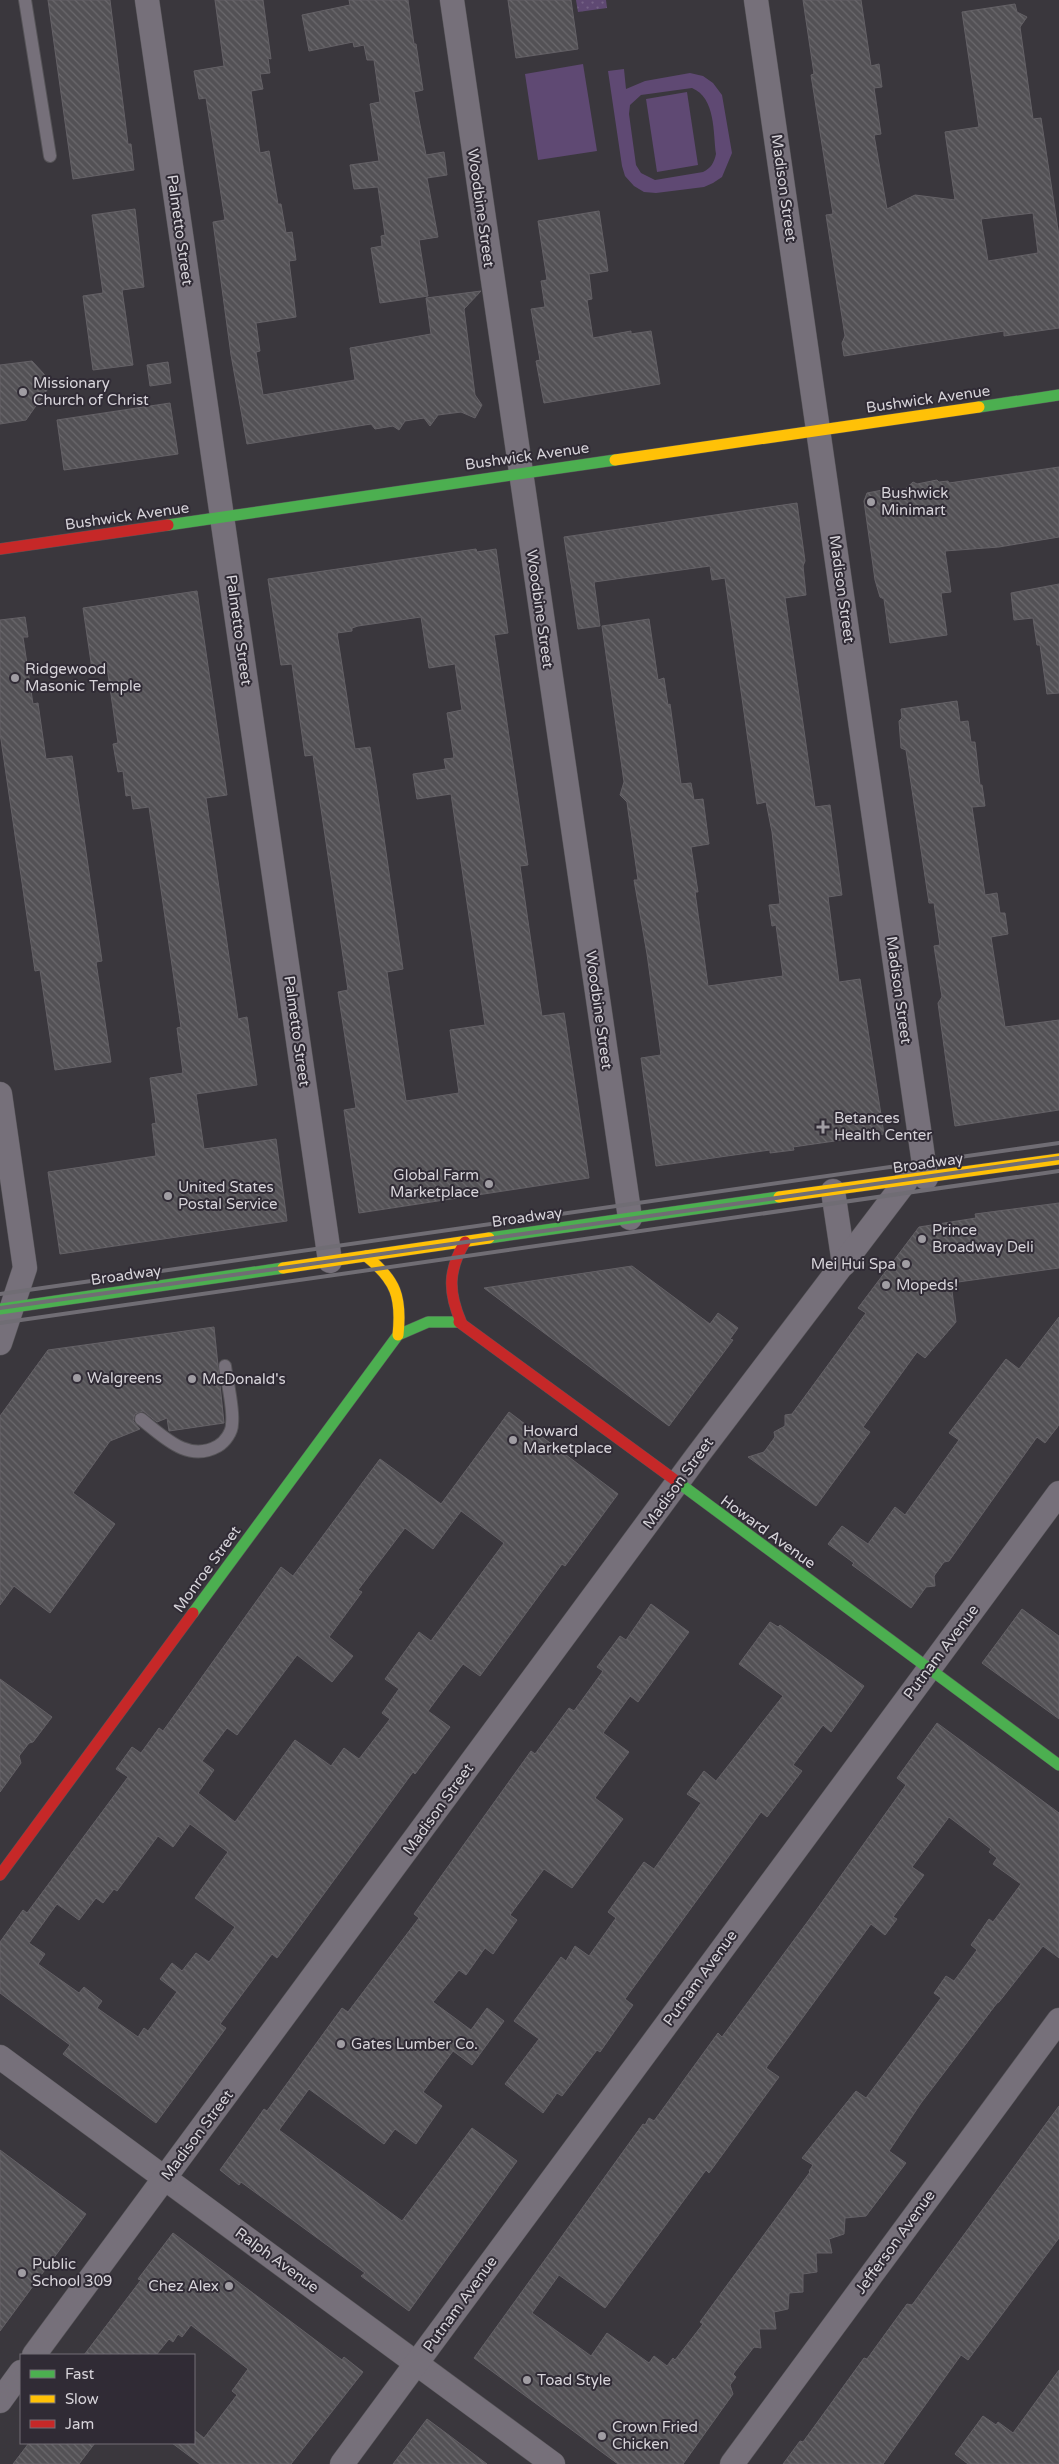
<svg xmlns="http://www.w3.org/2000/svg" width="1059" height="2464" viewBox="0 0 1059 2464" font-family="'Varela Round',sans-serif">
	<style>
		.grass { fill: url(#grass-dots) }
		.pitch { fill: #5f4973; fill-rule: evenodd }
		.building { fill: url(#building-back-hatch); stroke: #646166; fill-rule: evenodd }
		.lines { fill: none; stroke-linecap: round; stroke-linejoin: round }
		.lane-casing { stroke: #565458; stroke-width: 14 }
		.street-casing { stroke: #565458; stroke-width: 25 }
		.fast-casing { stroke: #565458; stroke-width: 12 }
		.slow-casing { stroke: #565458; stroke-width: 12 }
		.jam-casing { stroke: #565458; stroke-width: 12 }
		.lane { stroke: #76707a; stroke-width: 12 }
		.street { stroke: #76707a; stroke-width: 24 }
		.fast { stroke: #4caf50; stroke-width: 11 }
		.slow { stroke: #ffc107; stroke-width: 11 }
		.jam { stroke: #c62828; stroke-width: 11 }
		.rail { stroke: #706d74; stroke-width: 4 }
		.poi-dot { fill: #a09da3; stroke: #302b35; stroke-width: 2 }
		.labels { text-anchor: middle; stroke-width: 4; stroke-linejoin: round; paint-order: stroke }
		.street-label { font-size: 15px; fill: #d7d4da; stroke: #302b35 }
		.poi-label { font-size: 15px; fill: #d7d4da; stroke: #302b35; text-anchor: start }
	</style>
	<defs>
		<pattern id="grass-dots" width="8" height="8" patternUnits="userSpaceOnUse" patternTransform="scale(1.25)"><rect width="8" height="8" fill="#5f4973"/><path d="M2 2h.1M6 6h.1" fill="none" stroke="#756286" stroke-width="1.8" stroke-linecap="round"/></pattern>
		<pattern id="building-back-hatch" width="6" height="6" patternUnits="userSpaceOnUse" patternTransform="scale(1.25)"><rect width="6" height="6" fill="#535155"/><path d="M-1 5l2 2M0 0l6 6M5-1l2 2" fill="none" stroke="#6b696d"/></pattern>
	</defs>
	<rect width="100%" height="100%" fill="#3a373d"/>
	<polygon class="grass" points="576,0 606,0 607,8 578,12"/>
	<g class="pitch">
		<polygon points="583,64 597,151 538,160 525,74"/>
		<path d="M624,69L626,89L645,81L690,73L703,76L713,83L722,95L732,153L722,177L713,183L704,187L656,193L644,192L634,186L625,176L622,166L608,71ZM692,88C716,98 713,133 716,154C714,163 711,168 703,172L655,180L641,173L636,165L629,114L630,105L641,95Z"/>
		<polygon points="687,92 698,165 657,172 646,99"/>
	</g>
	<g class="building">
		<polygon points="48,0 110,0 128,144 131,144 134,170 73,179"/>
		<polygon points="215,0 263,0 271,59 268,58 270,73 260,74 263,89 251,91 260,153 269,151 278,204 281,204 286,233 292,232 296,260 289,261 296,317 256,323 260,351 256,352 263,395 355,380 350,348 431,334 426,298 481,291 464,309 475,395 482,405 475,418 461,412 438,415 430,426 424,418 405,421 399,430 393,426 375,429 371,424 247,444 231,355 213,222 225,220 206,98 199,99 194,71 224,66"/>
		<polygon points="349,0 408,0 414,44 416,44 423,90 414,92 419,120 426,155 444,152 447,175 427,178 438,237 419,240 428,296 380,303 371,248 382,246 381,236 385,235 378,187 354,189 350,165 379,161 370,104 380,102 374,60 367,60 364,45 354,47 353,42 309,51 302,15 350,5"/>
		<polygon points="508,0 571,0 578,49 516,58"/>
		<path d="M803,0H861L871,66L879,64L882,87L874,88L881,134L874,135L887,209L915,195L955,200L945,132L979,127L962,12L1015,4L1017,12L1027,17L1020,27L1033,119L1041,118L1059,236V328L1004,336V331L844,356L842,343L845,336L826,215L833,214L811,75L814,74ZM1033,213L1038,253L988,261L981,219Z"/>
		<polygon points="135,209 144,287 122,290 133,365 93,370 83,296 103,293 92,215"/>
		<polygon points="599,211 608,271 589,274 592,299 587,300 593,338 631,331 631,334 651,331 660,384 544,403 536,361 540,360 531,309 545,307 541,281 547,280 538,221"/>
		<polygon points="32,361 44,374 47,390 26,420 0,424 0,365"/>
		<polygon points="168,362 171,383 150,386 147,365"/>
		<polygon points="170,403 178,454 64,470 57,420"/>
		<polygon points="1059,467 1059,537 999,547 945,551 951,592 941,593 947,635 890,643 884,599 880,597 875,580 864,501 867,493 893,488 900,494 913,482 917,484 937,480 939,482 948,481 949,483"/>
		<polygon points="797,503 805,561 803,566 806,595 785,598 815,807 830,805 842,895 828,897 839,982 860,979 884,1134 793,1147 794,1150 770,1153 770,1150 656,1166 641,1058 661,1055 647,954 634,880 638,880 628,810 627,802 620,795 624,782 602,626 649,619 658,680 664,678 668,705 670,704 681,784 691,783 694,800 703,799 709,844 691,847 698,892 695,892 708,986 783,976 776,925 772,926 769,905 780,904 772,832 766,802 757,804 725,578 712,580 710,566 594,582 600,626 578,629 564,537"/>
		<path d="M476,549L477,552L496,549L508,633L494,635L528,865L520,866L539,997L542,1016L564,1013L589,1178L359,1213L344,1110L356,1108L338,992L348,990L313,755L305,756L292,664L281,665L268,579ZM421,617L429,668L455,664L462,710L447,713L454,758L444,759L446,769L413,774L417,799L451,794L485,1025L450,1030L459,1093L406,1101L387,972L403,969L377,790L370,747L355,749L337,633L352,631V628L358,626Z"/>
		<polygon points="1059,584 1059,693 1047,694 1040,645 1037,645 1033,618 1014,620 1011,593"/>
		<polygon points="197,591 227,795 206,798 238,1019 247,1017 257,1085 196,1094 204,1149 276,1139 287,1221 60,1254 48,1172 156,1156 152,1124 156,1123 150,1078 183,1073 177,1028 181,1027 149,807 133,809 131,795 126,796 123,771 118,772 113,744 118,743 107,667 92,669 83,608"/>
		<polygon points="25,617 28,637 23,637 33,704 38,703 46,759 72,756 102,961 96,962 111,1062 55,1070 40,970 35,971 0,733 0,620"/>
		<polygon points="957,701 960,722 968,721 971,742 975,742 980,785 982,785 985,806 972,807 985,895 997,893 1000,913 1005,913 1008,934 991,937 1005,1027 1059,1020 1059,1110 955,1126 938,1003 942,997 934,946 940,945 934,903 929,903 906,750 901,748 899,721 902,718 901,709"/>
		<polygon points="1059,1203 1059,1268 951,1283 956,1322 925,1358 917,1352 863,1427 870,1432 816,1506 748,1457 764,1452 775,1437 774,1432 785,1426 785,1415 792,1414 866,1313 858,1308 919,1227 976,1218 975,1214"/>
		<polygon points="632,1266 710,1324 718,1313 738,1328 730,1339 733,1340 669,1426 484,1288"/>
		<polygon points="1059,1317 1059,1425 1045,1443 1037,1437 949,1561 944,1562 934,1576 935,1586 926,1587 911,1608 852,1565 854,1563 828,1544 842,1526 868,1544 895,1507 905,1515 959,1440 949,1433 1006,1359 1019,1369"/>
		<polygon points="214,1327 224,1423 169,1431 167,1418 157,1422 143,1411 135,1414 133,1421 140,1429 110,1441 73,1493 115,1524 50,1613 14,1586 0,1605 0,1416 48,1350"/>
		<path d="M509,1412L618,1494L565,1566L562,1564L480,1676L463,1664L445,1688L428,1711L450,1727L415,1774L413,1772L277,1958L272,1954L220,2024L226,2028L156,2123L63,2054L70,2045L0,1993V1942L23,1910L27,1913L128,1777L116,1769L132,1747L141,1753L159,1728L163,1731L281,1567L293,1576L380,1459L441,1504ZM461,1511L504,1543L431,1641L419,1632L385,1679L399,1689L382,1713L390,1719L359,1759L344,1748L331,1766L295,1740L235,1822L198,1793L214,1770L202,1761L227,1728L237,1735L297,1655L332,1682L353,1656L329,1637L362,1592L358,1590L405,1528L433,1549ZM190,1824L228,1852L195,1898L235,1927L209,1962L196,1953L182,1971L172,1963L160,1979L177,1992L148,2031L144,2028L138,2037L97,2008L102,2001L84,1987L79,1993L38,1964L45,1954L29,1943L57,1904L79,1920L96,1898L103,1903L114,1889L117,1891L158,1836L173,1847Z"/>
		<polygon points="651,1604 689,1632 638,1702 630,1696 603,1733 629,1752 595,1798 623,1819 572,1888 544,1869 510,1915 517,1920 493,1954 485,1948 466,1975 459,1970 433,2002 471,2030 487,2008 504,2021 472,2065 453,2051 423,2092 442,2106 416,2144 395,2129 384,2144 309,2089 279,2130 402,2221 472,2128 517,2161 409,2311 361,2276 365,2273 241,2182 239,2185 220,2170 264,2109 267,2111 342,2008 348,2012 419,1918 414,1914 531,1751 535,1754 569,1708 574,1711 603,1671 597,1667 620,1636 626,1640"/>
		<polygon points="1022,1609 1059,1636 1059,1719 982,1663"/>
		<polygon points="770,1622 778,1627 780,1625 864,1686 831,1732 823,1725 793,1765 802,1771 767,1817 761,1812 625,1999 633,2005 600,2052 597,2050 562,2096 557,2093 543,2113 505,2084 539,2039 514,2021 561,1957 566,1961 575,1946 589,1956 616,1918 608,1912 644,1862 654,1869 701,1803 687,1794 704,1771 716,1781 783,1696 739,1664"/>
		<polygon points="0,1679 52,1717 33,1742 29,1743 19,1756 21,1763 0,1792"/>
		<path d="M937,1723L1059,1813V1958L1043,1946L999,2002L997,2003L921,2103L889,2151L906,2163L866,2216L845,2218L844,2234L829,2239L832,2253H816L817,2272L803,2274V2292L789,2293L788,2309L774,2312L776,2329H759L761,2348L754,2347L733,2374L736,2377L730,2385L733,2394L683,2464H618L474,2358L643,2124L645,2125L649,2118L654,2121L718,2033L722,2037L817,1909L906,1785L897,1778ZM949,1817L991,1849L989,1852L997,1858L993,1864L1021,1884L993,1922L989,1919L971,1945L977,1950L954,1981L946,1976L934,1993L941,1998L866,2098L856,2091L802,2158L813,2165L809,2171L810,2172L700,2322L703,2324L675,2360L673,2358L667,2366L654,2356L649,2363L607,2333L591,2356L532,2313L559,2275L605,2308L706,2170L709,2173L779,2077L766,2068L871,1924L885,1935L897,1919L893,1917L924,1875L912,1867Z"/>
		<polygon points="1059,2106 1059,2238 968,2360 961,2355 883,2464 783,2464 800,2441 803,2442 864,2358 867,2359 907,2304 912,2305"/>
		<polygon points="0,2150 86,2214 0,2331"/>
		<polygon points="173,2233 342,2360 344,2357 363,2372 291,2464 200,2464 172,2443 194,2443 194,2430 204,2438 237,2395 232,2391 248,2369 191,2325 182,2337 178,2334 173,2342 169,2339 156,2355 84,2355 141,2280 138,2279"/>
		<polygon points="1059,2370 1059,2464 968,2464 955,2454 983,2416 996,2425 998,2422 1013,2433"/>
		<polygon points="427,2419 446,2433 487,2464 393,2464"/>
		<polygon points="29,2443 95,2443 79,2464 13,2464"/>
	</g>
	<g class="lines">
		<defs>
			<g id="lane">
				<polyline points="25,0 50,156"/>
				<path d="M141,1419C164,1437 188,1463 218,1446C225,1442 232,1432 232,1424C234,1408 227,1382 225,1366"/>
			</g>
			<g id="street">
				<polyline points="147,0 330,1261"/>
				<polyline points="452,0 630,1218"/>
				<polyline points="756,0 926,1178"/>
				<polyline points="0,1094 25,1268 0,1343"/>
				<polyline points="833,1191 844,1264"/>
				<polyline points="0,2057 553,2464"/>
				<polyline points="34,2355 697,1456 906,1181"/>
				<polyline points="0,2401 21,2372"/>
				<polyline points="342,2464 1059,1493"/>
				<polyline points="732,2464 1059,2020"/>
			</g>
			<g id="fast">
				<polyline points="979,407 1059,395"/>
				<polyline points="168,525 615,460"/>
				<polyline points="489,1238 779,1197"/>
				<polyline points="0,1309 283,1268"/>
				<polyline points="679,1483 1059,1765"/>
				<polyline points="193,1613 398,1335 428,1322 459,1322"/>
			</g>
			<g id="slow">
				<polyline points="615,460 979,407"/>
				<polyline points="779,1197 1059,1159"/>
				<path d="M366,1256C396,1280 402,1297 398,1335"/>
				<polyline points="283,1268 489,1238"/>
			</g>
			<g id="jam">
				<polyline points="0,549 168,525"/>
				<polyline points="459,1322 679,1483"/>
				<path d="M461,1322C448,1292 448,1270 465,1242"/>
				<polyline points="0,1875 193,1613"/>
			</g>
		</defs>
		<use href="#lane" class="lane-casing"/>
		<use href="#street" class="street-casing"/>
		<use href="#fast" class="fast-casing"/>
		<use href="#slow" class="slow-casing"/>
		<use href="#jam" class="jam-casing"/>
		<use href="#lane" class="lane"/>
		<use href="#street" class="street"/>
		<use href="#fast" class="fast"/>
		<use href="#slow" class="slow"/>
		<use href="#jam" class="jam"/>
		<g class="rail">
			<polyline points="0,1294 1059,1143"/>
			<polyline points="0,1308 1059,1158"/>
			<polyline points="0,1323 1059,1171"/>
		</g>
	</g>
	<g class="poi-dot">
		<circle cx="23" cy="392" r="5"/>
		<circle cx="871" cy="502" r="5"/>
		<circle cx="15" cy="678" r="5"/>
		<path d="M820.5 1119.5h5v5h5v5h-5v5h-5v-5h-5v-5h5z"/>
		<circle cx="489" cy="1184" r="5"/>
		<circle cx="168" cy="1196" r="5"/>
		<circle cx="922" cy="1239" r="5"/>
		<circle cx="906" cy="1264" r="5"/>
		<circle cx="886" cy="1285" r="5"/>
		<circle cx="77" cy="1378" r="5"/>
		<circle cx="192" cy="1379" r="5"/>
		<circle cx="513" cy="1440" r="5"/>
		<circle cx="341" cy="2044" r="5"/>
		<circle cx="22" cy="2273" r="5"/>
		<circle cx="229" cy="2286" r="5"/>
		<circle cx="527" cy="2380" r="5"/>
		<circle cx="602" cy="2436" r="5"/>
	</g>
	<g class="labels">
		<g class="street-label">
			<text transform="translate(784 188) rotate(82)" y="5">Madison Street</text>
			<text transform="translate(481 208) rotate(82)" y="5">Woodbine Street</text>
			<text transform="translate(180 230) rotate(82)" y="5">Palmetto Street</text>
			<text transform="translate(928 399) rotate(-8)" y="5">Bushwick Avenue</text>
			<text transform="translate(527 456) rotate(-8)" y="5">Bushwick Avenue</text>
			<text transform="translate(127 516) rotate(-8)" y="5">Bushwick Avenue</text>
			<text transform="translate(842 589) rotate(82)" y="5">Madison Street</text>
			<text transform="translate(540 609) rotate(82)" y="5">Woodbine Street</text>
			<text transform="translate(239 630) rotate(82)" y="5">Palmetto Street</text>
			<text transform="translate(899 990) rotate(82)" y="5">Madison Street</text>
			<text transform="translate(599 1010) rotate(82)" y="5">Woodbine Street</text>
			<text transform="translate(297 1031) rotate(82)" y="5">Palmetto Street</text>
			<text transform="translate(928 1163) rotate(-8)" y="5">Broadway</text>
			<text transform="translate(527 1217) rotate(-8)" y="5">Broadway</text>
			<text transform="translate(126 1275) rotate(-8)" y="5">Broadway</text>
			<text transform="translate(678 1483) rotate(-54)" y="5">Madison Street</text>
			<text transform="translate(768 1532) rotate(36)" y="5">Howard Avenue</text>
			<text transform="translate(207 1569) rotate(-54)" y="5">Monroe Street</text>
			<text transform="translate(941 1652) rotate(-53)" y="5">Putnam Avenue</text>
			<text transform="translate(438 1809) rotate(-54)" y="5">Madison Street</text>
			<text transform="translate(700 1978) rotate(-54)" y="5">Putnam Avenue</text>
			<text transform="translate(197 2135) rotate(-53)" y="5">Madison Street</text>
			<text transform="translate(895 2242) rotate(-54)" y="5">Jefferson Avenue</text>
			<text transform="translate(277 2260) rotate(36)" y="5">Ralph Avenue</text>
			<text transform="translate(460 2304) rotate(-54)" y="5">Putnam Avenue</text>
		</g>
		<g class="poi-label">
			<text x="33" y="388">Missionary<tspan x="33" dy="17">Church of Christ</tspan></text>
			<text x="881" y="498">Bushwick<tspan x="881" dy="17">Minimart</tspan></text>
			<text x="25" y="674">Ridgewood<tspan x="25" dy="17">Masonic Temple</tspan></text>
			<text x="834" y="1123">Betances<tspan x="834" dy="17">Health Center</tspan></text>
			<text x="479" y="1180" text-anchor="end">Global Farm<tspan x="479" dy="17">Marketplace</tspan></text>
			<text x="178" y="1192">United States<tspan x="178" dy="17">Postal Service</tspan></text>
			<text x="932" y="1235">Prince<tspan x="932" dy="17">Broadway Deli</tspan></text>
			<text x="896" y="1269" text-anchor="end">Mei Hui Spa</text>
			<text x="896" y="1290">Mopeds!</text>
			<text x="87" y="1383">Walgreens</text>
			<text x="202" y="1384">McDonald's</text>
			<text x="523" y="1436">Howard<tspan x="523" dy="17">Marketplace</tspan></text>
			<text x="351" y="2049">Gates Lumber Co.</text>
			<text x="32" y="2269">Public<tspan x="32" dy="17">School 309</tspan></text>
			<text x="219" y="2291" text-anchor="end">Chez Alex</text>
			<text x="537" y="2385">Toad Style</text>
			<text x="612" y="2432">Crown Fried<tspan x="612" dy="17">Chicken</tspan></text>
		</g>
	</g>
	<rect x="20" y="2354" width="175" height="90" fill="#302b35" stroke="#736f77"/>
	<rect x="30" y="2370" width="25" height="8" fill="#4caf50" stroke="#736f77"/>
	<text x="65" y="2379" font-size="15" fill="#d7d4da">Fast</text>
	<rect x="30" y="2395" width="25" height="8" fill="#ffc107" stroke="#736f77"/>
	<text x="65" y="2404" font-size="15" fill="#d7d4da">Slow</text>
	<rect x="30" y="2420" width="25" height="8" fill="#c62828" stroke="#736f77"/>
	<text x="65" y="2429" font-size="15" fill="#d7d4da">Jam</text>
</svg>
